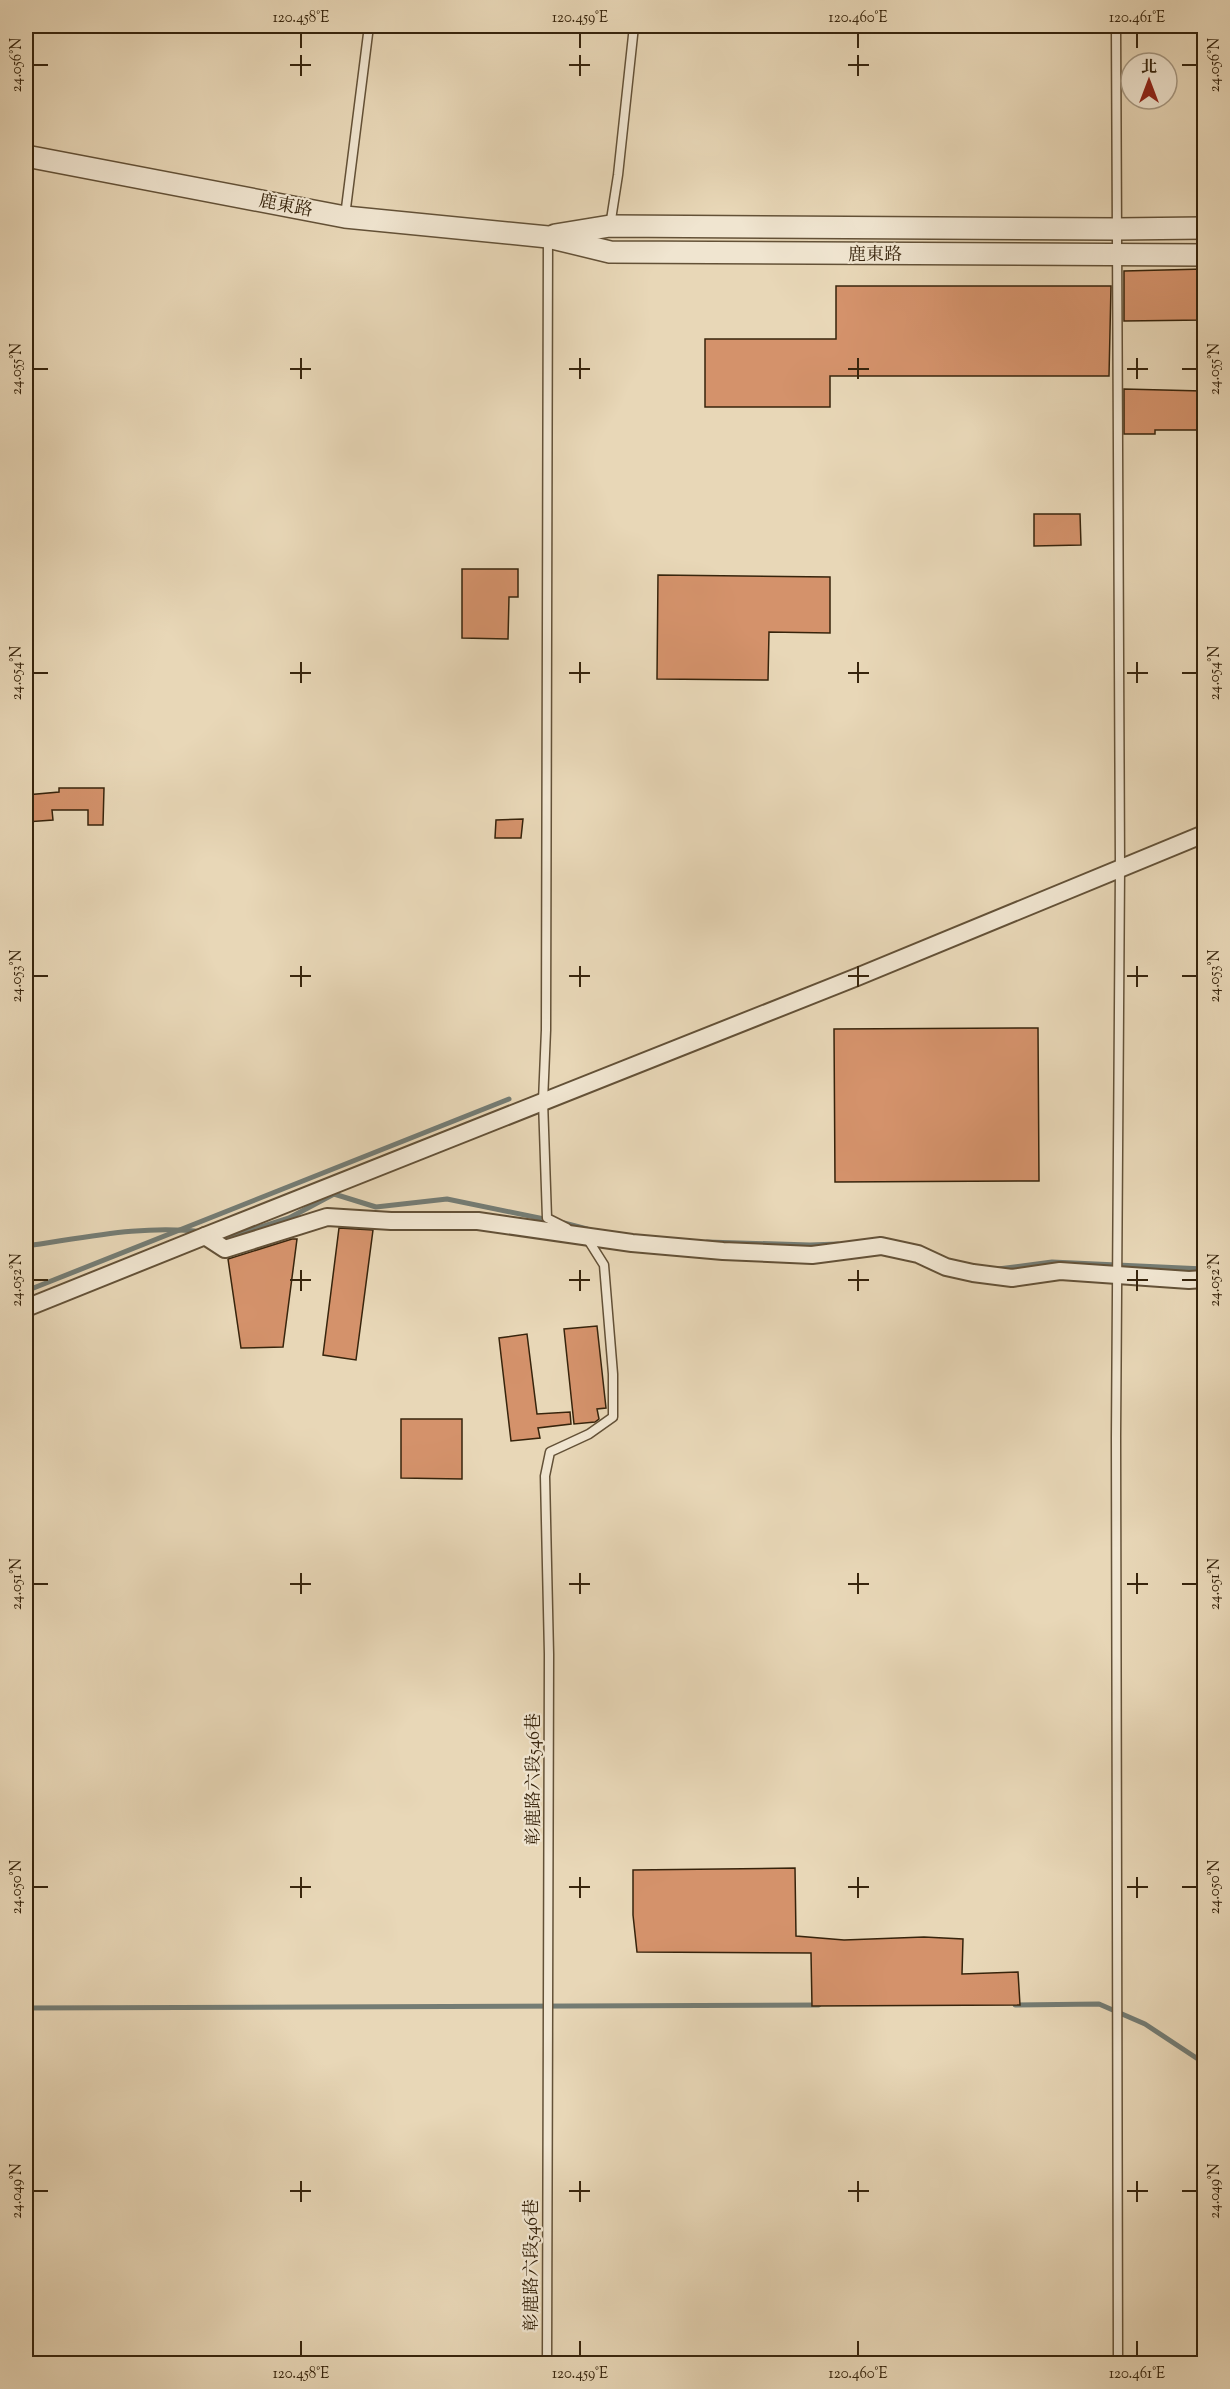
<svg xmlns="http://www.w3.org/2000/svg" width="1230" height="2389" viewBox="0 0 1230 2389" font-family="'Sorts Mill Goudy','Noto Serif TC',serif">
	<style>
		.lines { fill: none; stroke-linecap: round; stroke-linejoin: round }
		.stream { stroke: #747c74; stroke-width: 5 }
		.building { fill: #d4926b; stroke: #37240c; stroke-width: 1.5 }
		.service-casing { stroke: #635137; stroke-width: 11 }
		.minor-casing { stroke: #635137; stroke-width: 20 }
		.tertiary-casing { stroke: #635137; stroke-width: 24 }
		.service { stroke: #f0e5d0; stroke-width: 8 }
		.minor { stroke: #f0e5d0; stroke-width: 16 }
		.tertiary { stroke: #f0e5d0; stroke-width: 21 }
		.ticks { fill: none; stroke: #37240c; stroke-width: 2 }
		.labels { text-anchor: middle; stroke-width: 4.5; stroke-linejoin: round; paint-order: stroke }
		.street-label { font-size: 18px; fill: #37240c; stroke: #f0e5d0 }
		.neatline { fill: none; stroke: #37240c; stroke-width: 2 }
		.ticks-label { font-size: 15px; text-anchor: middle; fill: #37240c }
	</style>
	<rect width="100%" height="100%" fill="#e8d7b7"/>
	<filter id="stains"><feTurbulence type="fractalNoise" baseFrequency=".00333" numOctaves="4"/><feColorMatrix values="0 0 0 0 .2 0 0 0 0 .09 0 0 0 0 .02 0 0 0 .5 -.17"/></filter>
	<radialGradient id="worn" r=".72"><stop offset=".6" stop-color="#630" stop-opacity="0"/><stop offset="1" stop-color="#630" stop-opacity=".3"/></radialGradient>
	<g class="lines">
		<g class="stream">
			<polyline points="564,1223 587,1229"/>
			<polyline points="224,1235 232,1236 289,1218 334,1194 376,1207 447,1199 549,1220"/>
			<polyline points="707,1242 810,1245 838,1244"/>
			<path d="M26,1246C83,1238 144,1224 203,1232"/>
			<polyline points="998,1269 1052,1262 1204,1269"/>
			<polyline points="26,1291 509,1099"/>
			<polyline points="1015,2005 1099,2004 1145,2024 1204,2063"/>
			<polyline points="26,2008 819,2005"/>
		</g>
	</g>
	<g class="building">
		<polygon points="1204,269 1204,320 1124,321 1124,271"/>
		<polygon points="836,286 1111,286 1109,376 830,376 830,407 705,407 705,339 836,339"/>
		<polygon points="1124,389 1202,391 1202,430 1155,430 1155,434 1124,434"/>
		<polygon points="1034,514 1080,514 1081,545 1034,546"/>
		<polygon points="462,569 518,569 518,597 509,597 508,639 462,638"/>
		<polygon points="658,575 830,577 830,633 769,632 768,680 657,679"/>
		<polygon points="59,788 104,788 103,825 88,825 88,810 52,810 53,820 26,822 26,795 59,792"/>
		<polygon points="523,819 521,838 495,838 496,820"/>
		<polygon points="1038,1028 1039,1181 835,1182 834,1029"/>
		<polygon points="339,1228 373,1230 356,1360 323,1355"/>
		<polygon points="292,1239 297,1239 283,1347 241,1348 228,1259"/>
		<polygon points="597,1326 606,1408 597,1409 599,1419 595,1422 574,1424 564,1329"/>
		<polygon points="527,1334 537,1414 570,1412 571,1424 538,1428 540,1438 511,1441 499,1338"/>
		<polygon points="401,1419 462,1419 462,1479 401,1478"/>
		<polygon points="795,1868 796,1936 844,1940 924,1937 963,1939 962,1974 1018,1972 1020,2005 812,2006 811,1953 637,1952 633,1915 633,1870"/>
	</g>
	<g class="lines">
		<defs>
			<g id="service">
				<polyline points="1116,26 1120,868 1116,1437 1118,2364"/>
				<polyline points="345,216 369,26"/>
				<polyline points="610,226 618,175 634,26"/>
				<polyline points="548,237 546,1030 543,1101 547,1218 567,1228"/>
				<polyline points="547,2364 549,1654 545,1476 550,1452 589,1434 613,1417 613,1374 604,1265 587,1238"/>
			</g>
			<g id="minor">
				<polyline points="205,1236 857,977 1204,834"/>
				<polyline points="26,1308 205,1236 225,1249 327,1217 391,1221 478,1221 632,1243 723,1251 812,1255 881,1246 918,1254 946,1267 973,1273 1012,1278 1060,1271 1189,1280 1204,1279"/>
			</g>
			<g id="tertiary">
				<polyline points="26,156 345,217 548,237 610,252 1204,255"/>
				<polyline points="555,235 610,226 1117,229 1204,228"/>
			</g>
		</defs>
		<use href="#service" class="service-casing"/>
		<use href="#minor" class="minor-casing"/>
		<use href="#tertiary" class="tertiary-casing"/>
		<use href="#service" class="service"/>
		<use href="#minor" class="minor"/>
		<use href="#tertiary" class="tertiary"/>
	</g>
	<path class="ticks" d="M301,33V48M580,33V48M858,33V48M1137,33V48M301,55V76M580,55V76M858,55V76M33,65H48M290,65H311M569,65H590M848,65H869M1182,65H1197M301,358V379M580,358V379M858,358V379M1137,358V379M33,369H48M290,369H311M569,369H590M848,369H869M1127,369H1148M1182,369H1197M301,662V683M580,662V683M858,662V683M1137,662V683M33,673H48M290,673H311M569,673H590M848,673H869M1127,673H1148M1182,673H1197M301,966V987M580,966V987M858,966V987M1137,966V987M33,976H48M290,976H311M569,976H590M848,976H869M1127,976H1148M1182,976H1197M301,1270V1291M580,1270V1291M858,1270V1291M1137,1270V1291M33,1280H48M290,1280H311M569,1280H590M848,1280H869M1127,1280H1148M1182,1280H1197M301,1573V1594M580,1573V1594M858,1573V1594M1137,1573V1594M33,1584H48M290,1584H311M569,1584H590M848,1584H869M1127,1584H1148M1182,1584H1197M301,1877V1898M580,1877V1898M858,1877V1898M1137,1877V1898M33,1887H48M290,1887H311M569,1887H590M848,1887H869M1127,1887H1148M1182,1887H1197M301,2181V2202M580,2181V2202M858,2181V2202M1137,2181V2202M33,2191H48M290,2191H311M569,2191H590M848,2191H869M1127,2191H1148M1182,2191H1197M301,2341V2356M580,2341V2356M858,2341V2356M1137,2341V2356"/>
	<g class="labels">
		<g class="street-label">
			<text transform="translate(286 205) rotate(11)" y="6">鹿東路</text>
			<text x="875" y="260">鹿東路</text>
			<text transform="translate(533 1779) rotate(-90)" y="6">彰鹿路六段546巷</text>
			<text transform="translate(531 2265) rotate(-90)" y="6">彰鹿路六段546巷</text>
		</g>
	</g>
	<rect width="1230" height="2389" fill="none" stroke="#e8d7b7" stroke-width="66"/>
	<g transform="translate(1149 81)"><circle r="28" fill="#f0e5d0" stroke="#a69882" stroke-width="1.5"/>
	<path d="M0-4.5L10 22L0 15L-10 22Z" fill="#8f2418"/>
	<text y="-9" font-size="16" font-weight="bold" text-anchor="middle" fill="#37240c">北</text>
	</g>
	<rect x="33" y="33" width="1164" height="2323" class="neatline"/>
	<g class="ticks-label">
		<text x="301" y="22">120.458°E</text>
		<text x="580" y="22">120.459°E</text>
		<text x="858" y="22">120.460°E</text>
		<text x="1137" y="22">120.461°E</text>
		<text transform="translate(16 65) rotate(-90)" y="5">24.056°N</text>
		<text transform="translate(1214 65) rotate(-90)" y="5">24.056°N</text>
		<text transform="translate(16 369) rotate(-90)" y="5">24.055°N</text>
		<text transform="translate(1214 369) rotate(-90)" y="5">24.055°N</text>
		<text transform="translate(16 673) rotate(-90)" y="5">24.054°N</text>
		<text transform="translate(1214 673) rotate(-90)" y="5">24.054°N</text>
		<text transform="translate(16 976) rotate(-90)" y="5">24.053°N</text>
		<text transform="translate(1214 976) rotate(-90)" y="5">24.053°N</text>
		<text transform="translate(16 1280) rotate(-90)" y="5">24.052°N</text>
		<text transform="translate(1214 1280) rotate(-90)" y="5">24.052°N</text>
		<text transform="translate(16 1584) rotate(-90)" y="5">24.051°N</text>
		<text transform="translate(1214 1584) rotate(-90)" y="5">24.051°N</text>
		<text transform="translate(16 1887) rotate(-90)" y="5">24.050°N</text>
		<text transform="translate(1214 1887) rotate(-90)" y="5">24.050°N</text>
		<text transform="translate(16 2191) rotate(-90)" y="5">24.049°N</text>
		<text transform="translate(1214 2191) rotate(-90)" y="5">24.049°N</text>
		<text x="301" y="2378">120.458°E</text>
		<text x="580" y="2378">120.459°E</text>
		<text x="858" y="2378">120.460°E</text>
		<text x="1137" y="2378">120.461°E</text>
	</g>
	<rect width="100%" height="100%" filter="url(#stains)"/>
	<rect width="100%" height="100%" fill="url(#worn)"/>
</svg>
